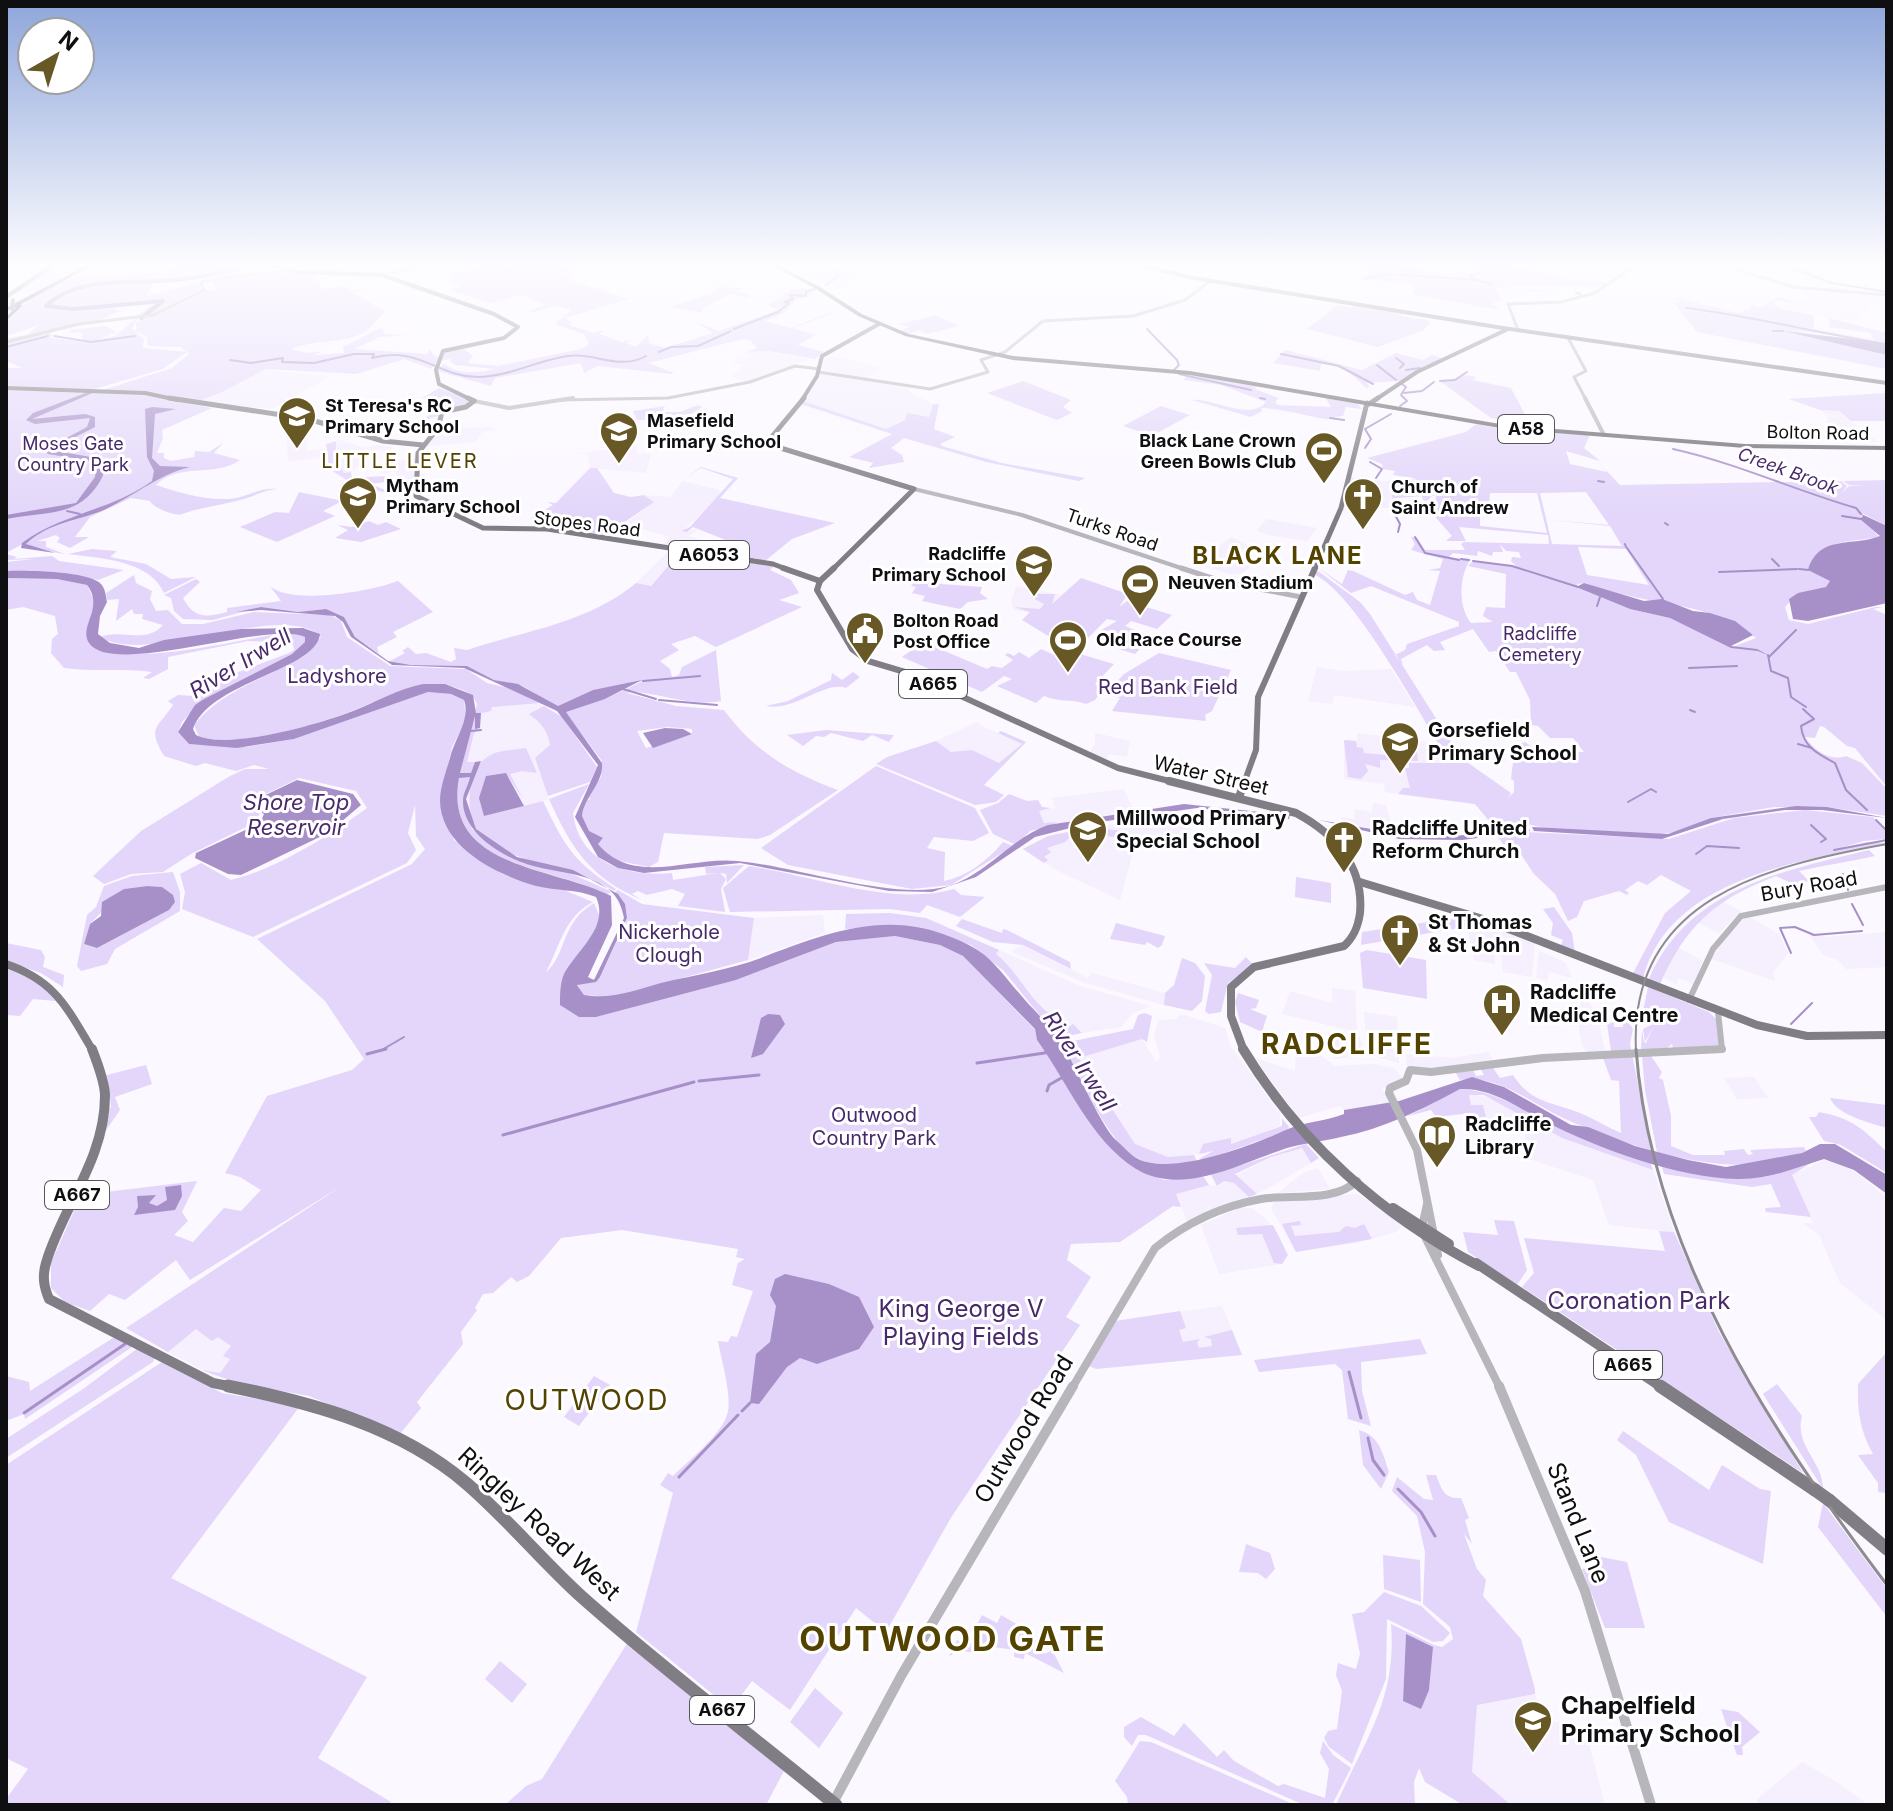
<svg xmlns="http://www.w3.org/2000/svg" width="1893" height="1811" viewBox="0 0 1893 1811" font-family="Inter,sans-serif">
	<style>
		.built { fill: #f5effe }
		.green { fill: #e3d6fa; fill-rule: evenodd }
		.water { fill: #a790c8; fill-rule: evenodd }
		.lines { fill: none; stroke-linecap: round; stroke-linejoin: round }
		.stream-far1 { stroke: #a790c8; stroke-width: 2 }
		.stream { stroke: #a790c8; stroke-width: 3 }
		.river-far1 { stroke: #a790c8; stroke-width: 4 }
		.river { stroke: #a790c8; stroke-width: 9 }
		.minor-far5 { stroke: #b7b6ba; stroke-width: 3 }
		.minor-far4 { stroke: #b7b6ba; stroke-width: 4 }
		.minor-far3 { stroke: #b7b6ba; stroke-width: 5 }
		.minor-far2 { stroke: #b7b6ba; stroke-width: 6 }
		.minor-far1 { stroke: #b7b6ba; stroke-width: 8 }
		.minor { stroke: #b7b6ba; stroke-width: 10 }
		.major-far5 { stroke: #807e84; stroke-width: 4 }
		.major-far4 { stroke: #807e84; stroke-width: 5 }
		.major-far3 { stroke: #807e84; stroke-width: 6 }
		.major-far2 { stroke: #807e84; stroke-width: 8 }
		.major-far1 { stroke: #807e84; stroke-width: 10 }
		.major { stroke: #807e84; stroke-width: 13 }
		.highway { fill: #6d6a71; fill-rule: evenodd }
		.tram-far1 { stroke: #8e8c91; stroke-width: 2 }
		.tram { stroke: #8e8c91; stroke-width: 3 }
		.rail-casing { stroke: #8e8c91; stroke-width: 4 }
		.rail { stroke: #fff; stroke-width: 2; stroke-dasharray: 3; stroke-linecap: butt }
		.major-bridge-far1 { stroke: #807e84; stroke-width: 4 }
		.major-bridge { stroke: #807e84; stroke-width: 13 }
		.labels { text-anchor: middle; stroke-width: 6; stroke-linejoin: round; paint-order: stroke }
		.far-poi-label { font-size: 18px; font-weight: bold; fill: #0f0e11; stroke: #fff; text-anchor: start }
		.shield { fill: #fff; stroke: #575658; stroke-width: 2 }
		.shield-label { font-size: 18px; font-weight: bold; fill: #0f0e11 }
		.far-street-label { font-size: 18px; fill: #0f0e11; stroke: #fff }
		.far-park-label { font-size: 18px; fill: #47286b; stroke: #fff }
		.far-water-label { font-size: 18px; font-style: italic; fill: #49296c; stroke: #fff }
		.far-quarter-label { font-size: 20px; letter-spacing: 2px; fill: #534200; stroke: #fff }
		.park-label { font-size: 20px; fill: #47286b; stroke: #fff }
		.poi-label { font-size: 20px; font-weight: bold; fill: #0f0e11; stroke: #fff; text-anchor: start }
		.street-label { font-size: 20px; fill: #0f0e11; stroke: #fff }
		.water-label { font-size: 22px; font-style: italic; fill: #49296c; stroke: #fff }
		.far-district-label { font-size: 24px; font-weight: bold; letter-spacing: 2px; fill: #534200; stroke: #fff }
		.near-park-label { font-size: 24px; fill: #47286b; stroke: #fff }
		.near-street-label { font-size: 24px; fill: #0f0e11; stroke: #fff }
		.near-poi-label { font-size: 24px; font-weight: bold; fill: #0f0e11; stroke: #fff; text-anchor: start }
		.district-label { font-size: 28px; font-weight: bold; letter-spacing: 2px; fill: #534200; stroke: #fff }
		.near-quarter-label { font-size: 28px; letter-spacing: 2px; fill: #534200; stroke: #fff }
		.near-district-label { font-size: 34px; font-weight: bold; letter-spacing: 2px; fill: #534200; stroke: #fff }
	</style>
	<rect width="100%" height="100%" fill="#fbf8ff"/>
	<g class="built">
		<polygon points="57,264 86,264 36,291 16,292"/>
		<polygon points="96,264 181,264 129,275 67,279"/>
		<polygon points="787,264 844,264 843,268 850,264 866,268 867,273 839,287 830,284 835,279 826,284 811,283 804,280 807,276 782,269"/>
		<polygon points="1826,290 1884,295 1856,322 1780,307 1806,299 1802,292 1828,293"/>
		<polygon points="769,351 810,359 748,382 732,377 743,364 733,364 737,356 746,358 751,356 745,353 748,352"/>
		<polygon points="826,355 881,367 865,380 826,372 821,370"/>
		<polygon points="265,370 331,376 272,409 252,407 246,410 194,403"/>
		<polygon points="820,373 909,388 908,391 933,404 929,418 905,420 886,429 803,401"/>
		<polygon points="1821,410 1838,411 1878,442 1850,442 1839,436 1843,442 1836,442 1830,437 1838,436 1826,426 1828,418"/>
		<polygon points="489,427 496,429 482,432 476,442 427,446 435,435 443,434 448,428"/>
		<polygon points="306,437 307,451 325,449 325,457 288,462 287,440"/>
		<polygon points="340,440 365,448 374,445 393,447 389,452 379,450 351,472 344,473 336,459 336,441"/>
		<polygon points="636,445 637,453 651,454 646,473 590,468 588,454 577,454"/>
		<polygon points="415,457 418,475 425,474 426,487 438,489 420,494 420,489 413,490 405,494 397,490 396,472 381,473 383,465"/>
		<polygon points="1351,477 1384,481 1414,478 1424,490 1415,494 1393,495 1395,508 1343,507"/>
		<polygon points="683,481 720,490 718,499 681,532 699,529 688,536 716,545 702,552 662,546 670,537 625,524 654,502 644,495 670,497"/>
		<polygon points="1267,519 1317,528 1307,541 1268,535 1257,530"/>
		<polygon points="1232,537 1255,549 1247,563 1251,566 1242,574 1229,574 1194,563"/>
		<polygon points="669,551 695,555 715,559 707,566 676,557 650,586 636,583"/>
		<polygon points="1016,586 1061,595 1041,614 1014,610 1011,602"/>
		<polygon points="1317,667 1343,671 1391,669 1415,707 1334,695 1332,704 1308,701"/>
		<polygon points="526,700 539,703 553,715 561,739 536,761 549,799 463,824 458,810 477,708"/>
		<polygon points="977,722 984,727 1022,744 999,763 972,750 952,752 936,741"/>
		<polygon points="1095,733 1130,741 1127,757 1110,754 1106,759 1090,752 1095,744"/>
		<polygon points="1357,733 1437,743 1475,804 1385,792 1384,784 1344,779 1344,740 1357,741"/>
		<polygon points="1124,789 1134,811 1056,825 1055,822 1044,823 1038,810 1055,808 1052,798"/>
		<polygon points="1373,803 1386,805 1392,828 1383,830 1341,823 1341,817 1354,819 1355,809 1372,812"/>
		<polygon points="1194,810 1188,842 1138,834 1120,900 1058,871 1023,849 1054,834"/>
		<polygon points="1723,902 1741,911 1719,933 1697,922"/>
		<polygon points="823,915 825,933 748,960 754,918"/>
		<polygon points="1748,916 1779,934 1788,953 1773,973 1775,981 1712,959 1728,933"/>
		<polygon points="1483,928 1499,928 1535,942 1532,977 1503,972 1501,955 1495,955 1495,964 1474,960 1468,932"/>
		<polygon points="1886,932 1887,967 1846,969 1838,960 1823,955 1809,934 1827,937"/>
		<polygon points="1022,945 1088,978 1092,973 1165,993 1164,1005 1085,983 1012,952"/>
		<polygon points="1677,947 1703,961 1693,984 1679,978 1676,984 1663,978"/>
		<polygon points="999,950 1080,986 1151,1006 1133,1013 1121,1027 1082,1033 1073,1024 1058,1034 1046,1022 1055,1016 1045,1011 996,954"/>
		<polygon points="1539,951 1565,962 1572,978 1549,972 1547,981 1536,978"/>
		<polygon points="1332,988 1355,991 1357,1032 1282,1014 1290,991 1332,1003"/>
		<polygon points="1581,989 1597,1015 1605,1051 1587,1052 1582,1045 1579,1031"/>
		<polygon points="1364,1012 1397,1017 1399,1063 1374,1056 1366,1035"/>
		<polygon points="1181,1014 1225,1028 1230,1045 1280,1114 1280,1126 1203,1154 1168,1157 1135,1144 1079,1057 1142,1039 1157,1063 1160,1057 1154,1034 1159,1020 1176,1019"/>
		<polygon points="1335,1033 1359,1036 1365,1056 1334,1059 1331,1050"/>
		<polygon points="1296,1048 1320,1055 1335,1066 1373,1064 1394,1068 1403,1079 1382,1089 1390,1103 1344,1110 1340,1106 1298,1118 1255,1058 1295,1071"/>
		<polygon points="1488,1052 1494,1061 1419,1069 1406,1066 1406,1054 1452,1058"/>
		<polygon points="1754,1077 1768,1098 1737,1099 1724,1078"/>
		<polygon points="1469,1094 1494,1098 1562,1138 1653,1170 1674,1232 1609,1225 1593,1180 1526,1158 1525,1127 1487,1121 1483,1106 1471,1105"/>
		<polygon points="1302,1148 1311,1163 1265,1190 1188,1223 1176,1194 1202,1184 1217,1186 1271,1157"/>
		<polygon points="1824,1160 1840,1164 1858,1174 1887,1198 1887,1320 1840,1283 1819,1235 1803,1223 1813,1223 1792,1175"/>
		<polygon points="1318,1168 1330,1189 1278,1193 1303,1173"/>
		<polygon points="1358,1194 1402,1226 1396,1232 1356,1243 1296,1252 1271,1208 1276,1200"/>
		<polygon points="1240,1208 1252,1208 1266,1219 1280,1237 1281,1264 1219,1274 1201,1225"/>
		<polygon points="1222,1306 1242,1355 1096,1369 1120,1320"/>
		<polygon points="196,1329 218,1336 231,1346 224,1357 230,1359 216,1377 168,1352"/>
		<polygon points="1535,1694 1545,1720 1580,1726 1587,1736 1605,1805 1511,1805 1472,1772 1477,1704"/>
		<polygon points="1802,1762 1832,1779 1869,1805 1758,1805 1757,1799"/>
	</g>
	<g class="green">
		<path d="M181,264C198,264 211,270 226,270C239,270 251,265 265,265L237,271L239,275L261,276L305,270L296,264H313L307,266H315L313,269H355L337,271L335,275L339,279L309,271L307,275H319L317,279L322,289L345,286L351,290H365L352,291L385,312C378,318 373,326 366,331C347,344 314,339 291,349L308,353L323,351L314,355L344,353L343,347L382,327L384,334L407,335L379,337L355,349L427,354L430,349L434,356L440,357L431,369L405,359L356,374L266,369L222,392L194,403H185L212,408L162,430L163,438L157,453H164V458L171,461L194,457L195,451L209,452L223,443L214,453L240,460C215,478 178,462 156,485C178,492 201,500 227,499C245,499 258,487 277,489C265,490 259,494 247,498C225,505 205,506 182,514C174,517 151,506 150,501L131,498L90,517L75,537H89L70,548L57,542L60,538L56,535L37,541H46V547L65,554L29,548L26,542L6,553V389L97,392L172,368L189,354L180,347L148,346L147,337L136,331V322L206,290L218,291L212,282L233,277L205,280L218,277L215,275L153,283L147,296L198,283L202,288L153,314L138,315L157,302L108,306L120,311L100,320L6,341V338L27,335L39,325L6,336V321C20,307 46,283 67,279C102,273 147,279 181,264Z"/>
		<path d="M490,264L571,267L566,275L574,278L568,280L629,299L564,318L572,322L569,325L594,333L605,330L599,334L622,342L632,340L626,343L636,347L648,335L649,343L665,348L713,333L698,323L719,331L778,310L768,305L792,289H817L809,293L810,296L796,300L784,313L765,321L790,328L833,312L834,313L793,328L815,335L798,345L824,352L815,359L769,351L748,352L757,348L750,340L743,339L648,363L674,373L671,374L598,366L584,373L581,363L495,378L491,386L437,371L444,364C459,375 478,373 494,369L455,365L450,361L452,359L442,360L444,352L464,349L473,356L468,363L498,366L581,349L589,344L584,334L555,324L572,310L556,306L532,312L529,311L545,305L522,295L490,303L451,290L461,286L449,281L455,279L446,275Z"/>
		<polygon points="1335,264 1401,264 1401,267 1417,267 1442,274 1480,273 1470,264 1502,264 1558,275 1557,278 1609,283 1605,286 1498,285 1530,291 1562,291 1495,288 1502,301 1492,303 1499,309 1488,308 1412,294 1415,285 1363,279 1374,266 1368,271"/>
		<polygon points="716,287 743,288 736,292 749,294 749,298 730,294 701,309 704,313 670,307 716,292"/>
		<polygon points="1674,297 1737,313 1750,309 1752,304 1760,308 1778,297 1796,302 1772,301 1779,308 1814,315 1814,329 1874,340 1870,333 1829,327 1829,320 1825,317 1887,333 1887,343 1794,330 1887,355 1887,369 1697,332 1673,302 1681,301"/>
		<polygon points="1355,304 1403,312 1401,316 1431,321 1424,330 1378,347 1307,329 1337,305 1352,308"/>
		<polygon points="936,315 959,326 927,334 919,330 908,334 900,331 909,327 899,324"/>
		<polygon points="139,316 132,328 144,339 143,348 187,352 163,369 91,390 6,388 6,368 23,368 6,361 6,343 52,332 51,338 93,343 83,341 81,332 71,333 70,330 106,326 116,332 97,340 115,336"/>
		<path d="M1285,350L1362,370L1396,353L1423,360L1432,355L1442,358L1400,381L1366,383L1370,386L1366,388C1355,376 1341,364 1321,364L1320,371L1273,363Z"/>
		<path d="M1173,372L1258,385L1255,389L1279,398L1275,402L1278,405L1331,407L1325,397L1356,402L1362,409L1346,407L1343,416C1335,416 1333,420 1325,419C1303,415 1284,409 1261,408L1262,411L1251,417L1192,400C1212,397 1249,422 1266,402L1221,385L1183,380L1186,377Z"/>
		<polygon points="1467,375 1476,377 1473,380 1511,388 1530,424 1491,418 1441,382"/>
		<polygon points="1023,381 1071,400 1063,407 1072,413 1057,420 987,393"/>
		<path d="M439,388L473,401C465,407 405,428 393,431L435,413L428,399L422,398Z"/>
		<polygon points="1885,393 1887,421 1851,421 1839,411 1820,410 1789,399"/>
		<polygon points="803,401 886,429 905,420 907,413 929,417 933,404 939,404 934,429 955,437 940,444 942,446 1002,463 1085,478 1079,481 986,462 904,438 891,448 902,455 904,462 869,468 873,463 849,457 892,434 801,404"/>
		<polygon points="698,405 702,407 691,414 681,415 685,420 662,424 660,420 637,420 633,411 665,406 663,410 666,419 665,412 680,412"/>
		<polygon points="1161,406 1190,415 1152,436 1123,426"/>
		<path d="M1476,424L1506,430L1590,435L1584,448L1600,461L1566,451L1570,464L1607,472L1600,464L1620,485L1841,481L1847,486L1842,493L1849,486L1864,485H1849L1843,481L1887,480V526L1856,510L1879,537C1848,543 1823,537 1809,570L1831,581L1827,587L1795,596L1785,607L1789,620L1808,624L1876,607H1883L1873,609L1887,615V787L1855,748L1847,746L1824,727L1820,726L1815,738L1805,737C1813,749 1829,762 1846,756L1862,763L1887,789V816L1827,807H1774L1711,818L1681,831L1655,835L1557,831L1527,824L1528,827H1514L1499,833L1475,804L1398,794L1403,788H1410L1405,768H1409V763H1450C1423,720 1354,590 1313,574L1318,571L1360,602L1370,614L1461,758L1511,793L1508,798L1514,792V781L1511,779L1515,746L1525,742L1532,747L1530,753L1584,752L1573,738H1550L1538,726L1531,725L1530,700L1516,672H1510L1496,651L1489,652L1473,629L1440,642L1445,650L1434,651L1427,645L1401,659L1403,665L1395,655L1405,650L1407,644L1459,626V622L1371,586L1351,593L1317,567L1342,584L1348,570L1353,571L1405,595L1413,592L1417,600L1430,605L1440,571L1428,570L1440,568L1443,559L1411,550L1415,544L1411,537L1417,538L1425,550H1465L1461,544L1464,542L1549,544L1548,535L1459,527L1466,541H1446L1452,536L1431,512L1437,494L1430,497V501L1423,500L1422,496L1396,498L1393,503L1392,495L1415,494L1424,489L1414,478L1393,475L1395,471L1383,469L1382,464L1367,458L1466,432ZM1586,492L1609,525L1551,520L1610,526L1622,546L1552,544L1540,493ZM1490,493H1537L1547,533L1480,526V508L1489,505ZM1500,544L1506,551L1519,552L1521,558L1512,557L1511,561L1517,567L1473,561L1468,566L1506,574L1505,608L1486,607L1483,616L1493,622L1471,623C1458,607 1459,577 1470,560L1449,557L1453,553L1477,556L1478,551L1492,556L1493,552H1503ZM1578,547L1626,549L1649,585L1587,575ZM1585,583C1644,607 1705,598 1756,638L1733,647L1670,618L1630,609L1578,588L1577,584Z"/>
		<path d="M340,440L336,441V459L344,473L351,472L352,478L385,476V482L370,484L388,491L397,490L394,493C371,492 347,483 329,468L326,444Z"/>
		<polygon points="701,467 738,478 720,498 835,523 792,539 765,561 755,558 753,559 702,552 716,545 745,558 748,556 739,552 746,548 693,527 687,532 681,531 690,527 733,479 701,468 686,478"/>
		<polygon points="590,468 597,468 614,493 631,497 644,495 654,502 604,536 575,531 579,527 564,525 566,522 549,523 531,518 553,505 548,502 556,503"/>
		<polygon points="299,492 363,505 344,500 323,511 335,516 277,542 240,527 275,512 289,513"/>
		<polygon points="369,521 378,525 386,522 401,529 361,542 335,538 348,530 337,525 352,527"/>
		<path d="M92,549L117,551L110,557L146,564L171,579L196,577L164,593C150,560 99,558 68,554Z"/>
		<polygon points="6,554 17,557 14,559 52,556 59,561 124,570 98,580 67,574 6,571 6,562 34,559 6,560"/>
		<path d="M694,556L774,566L770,570L791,580L799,593L779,600L802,607L716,647L695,636L671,644L679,650L660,661L670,669L672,677L679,675L682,667L716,650L721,701C690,708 641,687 627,693L676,706L724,710C754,751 791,773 838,790L770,835L758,839L664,833L658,862L649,867L614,860L597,844L603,839L589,831L581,816L586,800L591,799L587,797L601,777L602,761L564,710L605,699L643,681L594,690L560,705V708L523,686L494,680L467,666L411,665L390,661L405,653L402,651L408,647L416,654L426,653L451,662L456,659L454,648L467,650C526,630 586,624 636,583L651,586L676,557L707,566L714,560ZM668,727L692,729V734L646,748L637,731Z"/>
		<path d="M134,575L136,583L152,591L150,599L156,611L168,610L182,624H203L254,612L331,615L341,621L347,637L390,666L466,669L487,683L513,689L539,703L492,707L491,711L477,714L476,729L480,728L474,733L467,762H475L471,773H460L477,704L472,695C429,669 391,697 349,712C312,726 237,748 199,737L194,725C231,679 292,676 321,637C283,599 150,667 100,637C122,628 145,645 163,625L142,619L143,614H134L132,609L116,621L119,599L107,600L106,593Z"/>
		<path d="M6,578L57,579L87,585L95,602L88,625L94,647C134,663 207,647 250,639C268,636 287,630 305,637L306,642L292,654L204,699L182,722L178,732L189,744L247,747L294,739L428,692L451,694L464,700L466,721L452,747L440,802L454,840L502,874L537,886L559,888L593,902C564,917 560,946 546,972C567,955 560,923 594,903L600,917L591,937L563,978L596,1017L736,980L836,942L895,936L940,945L963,956L1035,1030L1037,1040L1137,1170L1164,1180L1203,1176L1209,1185L1176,1194L1181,1207L1173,1206L1120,1242L1071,1244L1067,1260L1091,1277L1066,1317L1080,1325L952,1516L886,1632L856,1608L790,1710L752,1681L731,1709L636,1632L673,1493L660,1485L668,1473L673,1476C688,1461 721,1435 727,1415C733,1397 721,1360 718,1341L728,1342L731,1336L737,1337L753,1291L732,1285L738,1263L745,1259L736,1257L738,1249L622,1230L561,1238L529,1276L517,1282L511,1277L493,1293L483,1294L475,1308L477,1310L461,1332L463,1344L417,1402L421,1408L400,1434L309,1396L237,1383L202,1370L220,1373L230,1359L223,1356L231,1346L218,1337L212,1341L196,1329L168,1352L126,1328L343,1185L190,1280L176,1260L125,1300L109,1294L90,1311L65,1302L51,1288V1263L81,1195L197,1181L182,1212L188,1221L174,1235L193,1242L224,1208L241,1211L261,1190L240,1177L225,1173L267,1096L352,1070L364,1059L325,1001L257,939L412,864L425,849L416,836L415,805L408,833L416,850L407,863L253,937L182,909L185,892L180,874L201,863L231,880C274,870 331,835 367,808L356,791L299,778L245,804L260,814L252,824L191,854L163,872L131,874L104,884L93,876L141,831L230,776L245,769H269L254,765L236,771L205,763L196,766L164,756C147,727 157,729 173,705L168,701L178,695L195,696L236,673L289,653L294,650L293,645L288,642L248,641L168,657V669L149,679L143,678L152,672C122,668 94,672 64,668L51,653L52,639L58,634L55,616L23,607L6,610Z"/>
		<polygon points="1081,578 1128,594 1119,607 1127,601 1172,615 1157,629 1131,621 1125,626 1146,635 1145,644 1135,654 1109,646 1098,632 1117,621 1107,619 1086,640 1062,634 1055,640 1022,620 1030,612 1014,607 1040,609 1044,604 1031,597 1039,597 1035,594 1055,594 1052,604"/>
		<path d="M196,579L200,582L183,598C194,618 204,618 227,612V608L281,601L270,586C291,605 369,592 398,581L433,612L393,632L397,637L377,647L379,654L355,637L344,617L326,609L298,612L261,607L213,620L183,619L174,611L171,598L164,595Z"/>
		<polygon points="914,582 982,587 980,593 988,599 968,602 960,609 922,601 925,596 912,593 916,587 911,586"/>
		<path d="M923,642L987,669L992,666L1002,668L1013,660L1005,655L1008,653L1014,656L1019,652L1029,658L1041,649L1056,656L1080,654L1114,664L1095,684L1104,688L1095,700L1086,704C1070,698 1059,703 1044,696L1036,703L997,686L1012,679L1004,676L982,692L902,657Z"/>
		<polygon points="1159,653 1231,670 1212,711 1205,715 1206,721 1112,711 1120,698 1105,694 1124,674"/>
		<path d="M853,672L860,677L846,688C826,680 793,712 766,706L788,701L831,680L832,673L842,680Z"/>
		<path d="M544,706L562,717L597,767L590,782L548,796L535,758L550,745C548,730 540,722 529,714Z"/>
		<polygon points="826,730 894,735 889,742 872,735 863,741 831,733 824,737 816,736 803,746 787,735"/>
		<polygon points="1001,731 1026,742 984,785 1004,795 996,802 975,805 876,764 887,757 936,741 951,752 972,750 999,763 1022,744 998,733"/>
		<polygon points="1344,740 1356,741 1357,747 1363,748 1364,753 1397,756 1397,747 1417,750 1418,761 1380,760 1380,768 1365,764 1368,771 1361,779 1348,777"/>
		<path d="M526,748L537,773L522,771L510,774L523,799L506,773L484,816L543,801C565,847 573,861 616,889L614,891C567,861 517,870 476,829C465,806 467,768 489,756C498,750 514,750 526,748Z"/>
		<path d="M876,766L975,808L989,833L973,841L934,837L927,848L945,852L944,881C968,876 987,861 1003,842L1013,846L951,885L912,889L788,865L761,848Z"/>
		<path d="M459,777H471L463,800L472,829L521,862L561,869L612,892L607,894C553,866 442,869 459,777Z"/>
		<path d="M589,784L573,813C579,864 628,877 672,873L673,880L718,873L706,874L705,867L744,865L727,883L726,874L720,873L726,879L721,889L725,912L678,906L685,894L672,889L647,895L638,891L632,894L642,900C590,878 571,848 549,799Z"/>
		<polygon points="1009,794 1027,801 1038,800 1042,807 1051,808 1039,811 1044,823 1055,822 1056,825 1030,831 1016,845 993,834 980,810 998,803"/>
		<path d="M1805,810L1873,817L1887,833V839L1864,841L1834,850L1867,842L1887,843C1801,861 1668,878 1643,979L1632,975L1665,913L1691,891L1661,875L1647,885L1638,881L1625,890L1629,893L1627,895L1619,891L1584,901L1577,917L1568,921L1555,894L1534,874L1518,850H1507L1499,838L1525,832L1669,839L1734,818Z"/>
		<polygon points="1094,827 1128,832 1126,839 1100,835 1105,833 1101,829 1085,838 1072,835 1065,842 1047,848 1051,852 1044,857 1048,860 1044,863 1023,849 1048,836"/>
		<path d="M1869,850L1875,856C1849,862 1825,865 1799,871L1809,881L1793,884L1776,876C1715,899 1684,927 1659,987L1648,981C1686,889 1782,871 1869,850Z"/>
		<path d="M749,866C811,875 892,907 954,889L961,895L985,897L960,917L927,905L920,913L890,909L730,912L723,888Z"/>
		<path d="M173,872L180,892V911L115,949L107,964L81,971L77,966L87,915L96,907L104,886L132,876ZM147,886L162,887L167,892L169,910L97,948L84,944L90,924L124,889Z"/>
		<polygon points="1296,877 1331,883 1331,903 1295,897"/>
		<polygon points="618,890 642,904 754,918 748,960 613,997 584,995 577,984 600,977 627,919 626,910 615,892"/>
		<polygon points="1554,907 1572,933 1575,953 1560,947 1563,940 1551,935 1553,923 1543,909"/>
		<path d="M890,913L926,918L999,950L996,954C1019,972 1030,1003 1055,1017L1047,1022L1057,1033L1073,1024L1082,1033L1058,1038L1004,971L971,945L909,926L845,929L846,914Z"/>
		<polygon points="1468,916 1476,921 1475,925 1361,945 1362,932"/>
		<polygon points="962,919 1002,933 1003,929 1007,930 1070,962 1071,969 1023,945 993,942 956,926"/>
		<polygon points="1116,923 1165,936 1162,945 1158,948 1147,942 1145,945 1110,939"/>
		<polygon points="6,943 41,950 45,957 43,967 64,975 63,987 41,973 6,961"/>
		<polygon points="1367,950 1426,960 1427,999 1363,988 1360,953"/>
		<polygon points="1246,957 1253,965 1228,983 1221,1012 1209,1014 1205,1011 1212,975 1204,963 1235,968"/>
		<polygon points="1182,958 1195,963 1205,976 1202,1001 1192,1011 1164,1005 1165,993 1174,985"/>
		<polygon points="6,967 34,977 56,1001 33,999 20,1016 6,1015"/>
		<polygon points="1648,987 1709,1012 1716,1019 1721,1045 1673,1048 1672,1044 1666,1049 1641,1049 1642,1030 1644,1042 1646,1043 1653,1027 1645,1042 1643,1029 1651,1025 1644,1025 1642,1016"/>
		<polygon points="1238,993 1259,1000 1256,1008 1250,1009 1267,1016 1262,1032 1240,1022 1235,1002"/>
		<path d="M1145,1013L1152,1016L1147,1042L1142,1039L1079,1058L1135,1144L1168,1157L1194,1155L1197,1161C1179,1168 1145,1166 1130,1154C1106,1135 1075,1071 1063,1043L1133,1029L1138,1015Z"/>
		<path d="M1614,1022V1027H1623L1622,1022H1628L1633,1029L1630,1044L1651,1150C1622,1142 1591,1131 1563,1118C1532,1103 1495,1073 1460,1080L1455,1072L1473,1070L1476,1076L1484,1075L1481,1069L1493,1068L1500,1078L1513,1075C1531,1103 1552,1102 1580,1113C1594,1119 1607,1127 1621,1133L1619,1081L1611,1080L1603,1058L1611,1051L1607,1024Z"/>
		<path d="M1642,1056H1651L1662,1072L1659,1078L1663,1080L1671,1116V1146L1693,1155H1725L1724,1151L1744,1149L1748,1155L1753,1154L1750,1150L1804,1147L1806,1151C1758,1173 1706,1165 1657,1152L1645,1090Z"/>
		<polygon points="146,1065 152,1084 115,1097 120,1110 104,1133 111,1106 107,1075"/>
		<path d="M1460,1089C1497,1090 1524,1112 1558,1127C1588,1141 1619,1152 1651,1164L1653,1170L1562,1138L1484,1095H1469L1471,1105H1483L1487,1121L1473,1120L1471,1113L1436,1117L1431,1110L1408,1116Z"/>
		<path d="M1830,1098L1887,1105V1128C1870,1123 1837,1115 1830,1098Z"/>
		<path d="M1819,1112C1852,1118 1863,1129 1887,1152V1173L1841,1145L1824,1141L1809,1117H1816Z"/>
		<polygon points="1282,1118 1289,1127 1286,1131 1205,1160 1199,1159 1213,1151 1199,1154 1203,1144 1231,1138 1231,1144 1282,1126"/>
		<polygon points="1306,1144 1319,1158 1311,1163 1302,1148 1271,1157 1235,1174 1257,1194 1249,1197 1234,1183 1224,1181 1217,1186 1211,1175"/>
		<polygon points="1811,1163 1792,1175 1811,1217 1766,1212 1765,1208 1781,1207 1771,1184 1752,1187 1664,1174 1662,1167 1738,1179 1770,1176 1787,1168"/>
		<polygon points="1494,1220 1514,1221 1527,1270 1517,1285 1468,1252 1463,1232 1498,1235"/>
		<polygon points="1300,1221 1301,1225 1291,1226 1295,1236 1339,1232 1346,1226 1355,1228 1364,1224 1372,1239 1296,1252 1282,1224"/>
		<polygon points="1273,1225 1288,1255 1282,1264 1274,1263 1262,1234 1238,1235 1236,1228"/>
		<polygon points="1659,1231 1674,1232 1719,1332 1803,1473 1522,1287 1534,1273 1524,1238 1665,1251"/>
		<polygon points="1180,1311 1186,1328 1179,1330 1183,1342 1200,1339 1197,1342 1199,1348 1212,1346 1211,1339 1204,1337 1232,1330 1242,1355 1096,1369 1089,1366 1116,1321"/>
		<polygon points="116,1336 135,1345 25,1419 24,1414 6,1421 6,1376 29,1382 30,1391"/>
		<polygon points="1420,1339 1427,1354 1361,1362 1362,1391 1371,1426 1348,1419 1342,1370 1335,1364 1259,1372 1254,1360"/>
		<polygon points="138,1348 155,1357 153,1362 6,1458 6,1439 83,1389"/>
		<path d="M1887,1352V1493L1878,1492V1483L1858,1455L1873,1454C1860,1431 1857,1410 1858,1384Z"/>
		<polygon points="162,1362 222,1393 300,1406 171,1578 367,1677 318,1758 391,1802 389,1805 6,1805 6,1799 28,1769 6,1758 6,1465"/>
		<polygon points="594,1376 610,1385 579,1426 564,1417"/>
		<path d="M1777,1384L1802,1416C1794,1446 1823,1461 1823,1489L1763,1394Z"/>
		<path d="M1359,1430C1380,1436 1383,1454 1389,1472L1381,1489L1363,1465Z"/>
		<polygon points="1623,1431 1709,1490 1722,1465 1760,1489 1771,1491 1763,1564 1669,1522 1636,1455 1617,1440"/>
		<path d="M1426,1475H1436C1442,1490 1444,1499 1461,1498L1469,1518L1465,1520L1472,1544L1464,1534L1477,1569L1486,1580L1483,1596L1521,1639L1535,1689V1694L1477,1705L1472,1772L1511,1805H1463L1425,1782L1419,1768L1414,1782L1415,1805H1336C1365,1739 1397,1700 1391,1624L1434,1645L1442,1647L1453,1639L1450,1627L1423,1604L1425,1552L1417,1516L1392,1491L1397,1477L1424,1499L1433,1500ZM1406,1635L1432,1647L1429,1690L1403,1701Z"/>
		<polygon points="1823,1503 1887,1589 1887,1617 1818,1527"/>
		<polygon points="1246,1544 1270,1553 1275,1569 1266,1579 1258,1573 1239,1572"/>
		<polygon points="1383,1555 1420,1560 1421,1602 1384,1589"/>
		<polygon points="1596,1556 1627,1562 1645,1628 1605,1628 1582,1569 1599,1567"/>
		<polygon points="1384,1592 1421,1606 1450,1633 1443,1641 1433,1642 1387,1619 1386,1679 1352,1764 1329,1747 1324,1738 1328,1731 1337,1729 1342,1691 1336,1675 1338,1663 1356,1669 1360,1654 1352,1614 1364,1612"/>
		<polygon points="982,1615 997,1623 1001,1615 1030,1632 1045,1654 1052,1650 1064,1673 1025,1653 1024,1659 1014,1657 1014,1650 980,1645 978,1653 959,1651 949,1656 957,1640 966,1645"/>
		<polygon points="628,1642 784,1771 766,1805 505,1805 526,1786 542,1779"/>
		<polygon points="500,1661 527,1684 512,1703 485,1679"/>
		<polygon points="815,1688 843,1713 819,1748 790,1722"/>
		<polygon points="1721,1709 1738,1712 1760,1732 1742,1747 1743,1755 1737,1755"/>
		<polygon points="1141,1717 1174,1736 1184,1723 1217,1757 1224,1750 1234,1761 1278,1786 1284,1784 1325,1798 1329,1769 1320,1753 1323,1741 1333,1755 1351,1768 1332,1805 1304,1805 1146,1735 1138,1735 1132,1746 1124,1737 1124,1727"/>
		<polygon points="1140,1741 1151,1742 1295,1805 1128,1805 1127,1797 1115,1781"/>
	</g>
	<g class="water">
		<polygon points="1783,331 1879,342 1887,345 1887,355"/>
		<path d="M88,392H95L32,419L85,414L95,417V427L50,450L103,459C106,468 104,475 99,483C76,519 43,511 6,519V515L76,503L95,477L97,462L48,454L44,450L87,427L90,418L35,424L26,420L33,413Z"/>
		<path d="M152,407L176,409L155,414L152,458L160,466L190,467C160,474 135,495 106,509C79,521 48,522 26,544L55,553L21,548L22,543C61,514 112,510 152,481L154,471L147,457L145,409Z"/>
		<path d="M1857,512L1887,526V603L1808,621L1793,619L1789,599L1798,593L1826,587L1830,581L1808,570C1819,534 1852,547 1880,536L1860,519L1863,516Z"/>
		<path d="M6,571C24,570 90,571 101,584C105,588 106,596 107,602L100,616L98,634L110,643L139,648L164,640L241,629L303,628L320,634C317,670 209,682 193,729L196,735C228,751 319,724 353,711C376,702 398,689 423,684H445L473,695L476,713H481L480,728L475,729V716L460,773H471L475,762L481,761L466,799L476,829L517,857L573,870L618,894L625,904L627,918L600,977L596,982L577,985L584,995C612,1000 635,990 661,983C694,975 729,970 761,958C819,936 879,911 943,934C991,951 994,965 1025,1000C1037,1014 1055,1029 1064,1046C1073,1063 1103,1129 1116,1140C1123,1146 1130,1155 1138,1159C1174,1176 1254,1145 1288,1129C1303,1122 1328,1121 1344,1114V1110L1399,1101L1472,1077L1504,1087L1571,1125L1588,1127L1635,1146L1688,1160L1726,1167L1802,1153L1820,1144H1835L1887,1175V1194L1854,1170L1824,1159C1795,1168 1768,1180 1737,1179C1677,1178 1597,1148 1544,1121C1516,1107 1493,1088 1460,1089C1423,1109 1383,1129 1341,1137C1324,1141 1305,1143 1287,1148C1241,1163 1183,1197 1136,1169C1090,1140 1067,1081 1037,1040L1035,1029L963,956L940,945L895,936L836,942L736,980L596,1017H579L560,1005C560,995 560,983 564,974C576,951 610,927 596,897C576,889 557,891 536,886C498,875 441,848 440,801C440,787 446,772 450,758C454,739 471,720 464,700L451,694L428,692L294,739L237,748L189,744L178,732L195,705L204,699L292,654L305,642V637C267,620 113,678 89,643C78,626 105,608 87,585L57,579L6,578ZM470,777C469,784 463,793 463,800C462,831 498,854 524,863C558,876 617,869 624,918L594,980L588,977L612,925L611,896C556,867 442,869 459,778Z"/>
		<polygon points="1584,583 1644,601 1662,599 1693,611 1710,613 1735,621 1753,635 1731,646 1757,649 1770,656 1758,651 1731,648 1670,618 1630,609 1576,587"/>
		<path d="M261,607L298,612L326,609L344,617L355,637L388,661L411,665L467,666L494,680L518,684L558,706L593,690L642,680L605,699L566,712L602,763C604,783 584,797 582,816L589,831L603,838L598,844C634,887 690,856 737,861C796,866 895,902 949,886C987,874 1011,838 1048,825L1184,804L1290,815L1289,819L1197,808L1086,824L1035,837L976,877L932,892L889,891L740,863L644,873L618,868L598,857L575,817L598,765L557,711L464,668L392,665L351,637L343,622L335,616L261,610L237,612Z"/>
		<polygon points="665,728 683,729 692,734 653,748 643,733"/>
		<polygon points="506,773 524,806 484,816 479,798 486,776"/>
		<polygon points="297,780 353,794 361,805 328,833 241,875 228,874 195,858 196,853 260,823 264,814 249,803"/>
		<polygon points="1796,806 1827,807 1887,818 1822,810 1785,810 1723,819 1662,839 1534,831 1532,827 1668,834 1711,818"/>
		<polygon points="1319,820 1383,831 1400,829 1430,837 1501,833 1503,827 1528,827 1530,831 1462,840 1399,839"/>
		<polygon points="147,886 162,887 173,895 175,902 169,910 97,948 84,944 90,924 101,916 102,902 124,889"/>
		<polygon points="768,1014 780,1015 785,1024 763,1054 751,1058 761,1018"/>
		<polygon points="181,1185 182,1196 175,1210 134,1215 138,1207 137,1196 156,1195 149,1203 157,1206 167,1200 165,1187"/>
		<polygon points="785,1274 829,1284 859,1297 874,1327 859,1349 817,1364 800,1358 787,1367 759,1404 750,1403 756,1354 770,1342 776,1306 770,1295 775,1279"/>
		<polygon points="1406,1634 1433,1647 1429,1690 1421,1709 1403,1701"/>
	</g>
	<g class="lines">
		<g class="stream-far1">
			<polyline points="1782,264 1832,283 1887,292"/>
			<polyline points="1354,265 1373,266"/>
			<polyline points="1375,266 1416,269"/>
			<polyline points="835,274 848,264"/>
			<polyline points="1364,279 1390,274 1478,280"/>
			<polyline points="1473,279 1471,276 1479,272"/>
			<polyline points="1479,281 1492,284"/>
			<polyline points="826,285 838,276"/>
			<polyline points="1576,293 1580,294"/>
			<path d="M1686,308C1754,316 1819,334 1887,344"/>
			<polyline points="734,329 778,312 789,303 784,302 793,299 790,295 806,296 806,292 815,289"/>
			<polyline points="1147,329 1177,360 1179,365 1174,370"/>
			<polyline points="1773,331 1783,331"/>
			<polyline points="54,336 91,342 135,336"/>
			<polyline points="6,347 48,336"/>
			<polyline points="659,352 671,347 698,346 731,331"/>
			<polyline points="1281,354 1339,366 1373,384"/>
			<polyline points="1396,358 1404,364 1400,368"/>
			<path d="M230,360L251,363L283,358L282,362L314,363L354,354H374L372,358C419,345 437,377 478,377C508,377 538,360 568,356C595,352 619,371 646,356"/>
			<polyline points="1377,365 1396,380"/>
			<polyline points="1406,370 1420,368"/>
			<polyline points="1179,374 1251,390"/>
			<polyline points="1440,381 1455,380 1467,372"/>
			<polyline points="1404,393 1422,391 1434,382"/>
			<polyline points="1260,398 1265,399"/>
			<polyline points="1400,406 1407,401 1401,395 1406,387 1402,384"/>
			<polyline points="1330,418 1344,420"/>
			<polyline points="1365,448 1371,439 1365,429 1391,414"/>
			<path d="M1673,449C1736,463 1794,490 1856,508L1861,514"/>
			<polyline points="1370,462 1382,469 1376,478"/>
			<polyline points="1598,481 1604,482"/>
			<polyline points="67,511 80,514"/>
			<polyline points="1394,513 1400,524 1398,532"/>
			<polyline points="1842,516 1861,519"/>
			<polyline points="1665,523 1668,525"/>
			<polyline points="1415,537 1425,553 1459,560"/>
			<polyline points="1625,544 1626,547"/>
			<polyline points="1627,548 1663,599"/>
			<polyline points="1461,559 1469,560"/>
			<polyline points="1772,559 1779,566"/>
			<polyline points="1473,561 1512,566 1578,587"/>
			<polyline points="1799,569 1809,570"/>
			<polyline points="1719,572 1797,569"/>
			<polyline points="1597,606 1600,597"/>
			<polyline points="1768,655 1771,671 1788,678 1791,697 1806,707"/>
			<polyline points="1769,657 1796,630"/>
			<polyline points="1689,668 1737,666"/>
			<polyline points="643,681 700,676"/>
			<polyline points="623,689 656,699"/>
			<polyline points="659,700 717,705"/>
			<path d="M1803,709L1814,719L1801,726C1803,747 1818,754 1835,763L1846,790L1867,810"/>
			<polyline points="1690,710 1695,712"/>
			<polyline points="471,731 481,730"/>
			<polyline points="1798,744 1812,748"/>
			<polyline points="1628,802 1651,789 1656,792"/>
			<polyline points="1876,820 1887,831"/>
			<polyline points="1811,825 1826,839 1821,842"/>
			<polyline points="1834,850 1887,840"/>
			<polyline points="1696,854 1707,846 1739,848"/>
			<polyline points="1843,874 1848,890"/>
			<polyline points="1852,904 1863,925"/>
			<polyline points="1791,953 1780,928 1795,927 1814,935 1862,931"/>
			<polyline points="1791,1024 1812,1003"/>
			<polyline points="380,1051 404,1037"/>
		</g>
		<g class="stream">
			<polyline points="367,1054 386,1049"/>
			<polyline points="977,1063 1051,1052"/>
			<polyline points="699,1081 759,1075"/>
			<polyline points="1047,1091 1049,1085 1063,1077"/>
			<polyline points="503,1135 694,1082"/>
			<polyline points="1349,1372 1361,1418"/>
			<polyline points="742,1411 750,1403"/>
			<polyline points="24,1413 125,1344"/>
			<polyline points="1368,1438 1373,1460 1384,1475"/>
			<polyline points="679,1477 738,1415"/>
			<polyline points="1398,1489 1421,1512 1435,1536"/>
		</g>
		<g class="river-far1">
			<polyline points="202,264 216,268 219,273"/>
			<path d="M141,318L163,301L74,309L46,306C79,275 132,284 174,280C199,278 224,273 248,264"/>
		</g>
		<polyline class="river" points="1314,1134 1375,1118"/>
		<g class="minor-far5">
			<polyline points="1719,264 1793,287 1887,295"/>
			<polyline points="386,274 437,264"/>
			<polyline points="1518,330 1508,304 1561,302 1595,293 1638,264"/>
			<polyline points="1567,336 1586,371 1574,377 1586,400"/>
			<polyline points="6,342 79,324 153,315 204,290 201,283 204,281 287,270"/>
			<polyline points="818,372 930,389 988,372 981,360 1005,352 1043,321 1133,316 1185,300 1210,281"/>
			<polyline points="560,400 668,398 750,382 795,366 819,369"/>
		</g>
		<g class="minor-far4">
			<polyline points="1585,398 1604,435"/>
			<polyline points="474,401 509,408 573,398"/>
			<polyline points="914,489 1022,515 1187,570"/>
		</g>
		<polyline class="minor-far3" points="1181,568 1224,582 1301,597"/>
		<g class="minor-far2">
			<polyline points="1689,1000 1713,949 1741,916 1887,887"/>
			<polyline points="1683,1051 1722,1049 1718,1012"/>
		</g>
		<g class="minor-far1">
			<polyline points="1422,1227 1427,1204"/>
			<polyline points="1425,1237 1500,1388"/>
			<polyline points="1438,1255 1417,1150 1389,1093 1390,1088 1406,1081 1410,1070 1431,1072 1543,1058 1722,1049"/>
			<path d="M1072,1388L1155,1248C1186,1223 1222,1206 1261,1199C1290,1194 1334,1203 1357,1181"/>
		</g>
		<g class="minor">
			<polyline points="1499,1386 1585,1591 1651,1805"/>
			<polyline points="833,1803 901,1676 1073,1386"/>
		</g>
		<g class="major-far5">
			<polyline points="271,264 298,272 384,275"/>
			<polyline points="1135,264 1194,278 1503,328 1887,383"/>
			<polyline points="379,274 494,314 518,327 504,338 443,351 436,370 439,384 472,400"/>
			<polyline points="6,297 55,264"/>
			<polyline points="6,388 145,393 178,400"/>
			<polyline points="802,400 817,376 822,356 879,324"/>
			<polyline points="1375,400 1417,372 1508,329"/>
		</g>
		<g class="major-far4">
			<polyline points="169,398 308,419 383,441 423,445"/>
			<polyline points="468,398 474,401"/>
			<polyline points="804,398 770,439 774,446 914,489 832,570"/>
			<polyline points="474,401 466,407 442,412 438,428 418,453 416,496 483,528 547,529 773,564 789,570"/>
			<polyline points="1369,404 1378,398"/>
			<polyline points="1314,570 1341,508 1367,403"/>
		</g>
		<g class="major-far3">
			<polyline points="783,568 820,581"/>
			<polyline points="820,581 817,590 852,649 868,661 915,675 1118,768 1177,783"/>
			<polyline points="820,581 834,568"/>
			<polyline points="1244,783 1256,750 1258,697 1315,568"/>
		</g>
		<g class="major-far2">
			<path d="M1169,781L1296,813C1335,834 1364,866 1360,913C1358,927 1354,937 1344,946L1254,967L1231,987V1016L1244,1051"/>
			<polyline points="1239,797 1245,781"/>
			<polyline points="1360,882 1483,919 1757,1025 1807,1036 1887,1035"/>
			<path d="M6,964C56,981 67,1008 93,1051"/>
		</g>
		<g class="major-far1">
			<path d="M92,1049C97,1062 105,1082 105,1096C105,1159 62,1208 46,1263C42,1277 44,1287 49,1299L213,1383L238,1388"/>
			<path d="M1243,1049C1300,1143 1382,1216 1479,1266"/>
			<polyline points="1393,1208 1449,1244"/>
			<polyline points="1476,1263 1663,1388"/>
		</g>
		<g class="major">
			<path d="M228,1386C313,1403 399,1426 466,1483C508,1519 543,1562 583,1598C664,1670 752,1736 836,1805"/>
			<polyline points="1660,1386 1815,1490"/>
			<polyline points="1829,1500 1887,1549"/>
		</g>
		<g class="highway">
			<polygon points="89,264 95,264 21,304 22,306 6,321 6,317 16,307 6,311 6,308"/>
			<polygon points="769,264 775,264 820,287 862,314 909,334 1013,356 1190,371 1506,425 1745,444 1887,446 1887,450 1745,448 1506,429 1190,375 1013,360 905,336 858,316 816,289"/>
		</g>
		<path class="tram-far1" d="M1636,1051C1628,898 1767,866 1887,844"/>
		<path class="tram" d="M1636,1049C1651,1250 1769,1429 1887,1585"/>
		<defs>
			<polyline id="rail" points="6,266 9,264"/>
		</defs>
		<use href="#rail" class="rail-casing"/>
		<use href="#rail" class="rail"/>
		<polyline class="major-bridge-far1" points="12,309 13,300"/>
		<polyline class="major-bridge" points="1815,1490 1829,1500"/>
	</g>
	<linearGradient id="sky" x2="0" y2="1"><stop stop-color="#8ea6db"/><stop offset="0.51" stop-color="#fdfcff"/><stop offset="1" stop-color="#fdfcff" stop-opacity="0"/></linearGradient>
	<rect width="1893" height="518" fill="url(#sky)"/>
	<defs>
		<symbol id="school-pin" viewBox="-11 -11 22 30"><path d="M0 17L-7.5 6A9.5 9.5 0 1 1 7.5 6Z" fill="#675825" stroke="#fff"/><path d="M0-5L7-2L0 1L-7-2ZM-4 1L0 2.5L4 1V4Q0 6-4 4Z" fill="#fff"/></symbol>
		<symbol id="stadium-pin" viewBox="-11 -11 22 30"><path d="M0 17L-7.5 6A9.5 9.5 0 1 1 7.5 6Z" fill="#675825" stroke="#fff"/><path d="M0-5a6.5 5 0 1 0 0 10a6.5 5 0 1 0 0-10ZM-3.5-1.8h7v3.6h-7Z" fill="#fff"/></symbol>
		<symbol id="church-pin" viewBox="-11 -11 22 30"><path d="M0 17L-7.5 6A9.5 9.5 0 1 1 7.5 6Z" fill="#675825" stroke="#fff"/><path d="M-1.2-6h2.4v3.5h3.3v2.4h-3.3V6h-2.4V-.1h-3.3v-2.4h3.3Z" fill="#fff"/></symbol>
		<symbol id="civic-pin" viewBox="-11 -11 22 30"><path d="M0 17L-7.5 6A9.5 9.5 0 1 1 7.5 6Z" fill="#675825" stroke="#fff"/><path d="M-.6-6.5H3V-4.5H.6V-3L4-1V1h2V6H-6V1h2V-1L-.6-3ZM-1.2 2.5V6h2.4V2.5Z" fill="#fff"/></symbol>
		<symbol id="hospital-pin" viewBox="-11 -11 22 30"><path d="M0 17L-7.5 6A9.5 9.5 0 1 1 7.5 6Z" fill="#675825" stroke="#fff"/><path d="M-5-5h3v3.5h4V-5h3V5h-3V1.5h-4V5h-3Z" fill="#fff"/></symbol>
		<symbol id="library-pin" viewBox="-11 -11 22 30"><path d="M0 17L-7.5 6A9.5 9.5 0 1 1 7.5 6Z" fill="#675825" stroke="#fff"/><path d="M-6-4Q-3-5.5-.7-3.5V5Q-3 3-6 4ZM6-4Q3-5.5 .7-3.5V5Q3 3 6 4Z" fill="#fff"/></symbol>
	</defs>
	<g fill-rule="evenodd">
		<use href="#school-pin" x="275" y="394" width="44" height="60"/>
		<use href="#school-pin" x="597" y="409" width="44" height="60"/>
		<use href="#stadium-pin" x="1302" y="429" width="44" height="60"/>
		<use href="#school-pin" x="336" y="474" width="44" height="60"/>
		<use href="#church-pin" x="1341" y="475" width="44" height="60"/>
		<use href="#school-pin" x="1012" y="542" width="44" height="60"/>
		<use href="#stadium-pin" x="1118" y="561" width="44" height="60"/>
		<use href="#civic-pin" x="843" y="609" width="44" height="60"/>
		<use href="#stadium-pin" x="1046" y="618" width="44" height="60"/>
		<use href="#school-pin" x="1378" y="719" width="44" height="60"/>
		<use href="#school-pin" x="1066" y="808" width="44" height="60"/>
		<use href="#church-pin" x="1322" y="818" width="44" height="60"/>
		<use href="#church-pin" x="1378" y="911" width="44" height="60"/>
		<use href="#hospital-pin" x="1480" y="981" width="44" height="60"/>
		<use href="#library-pin" x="1415" y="1113" width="44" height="60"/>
		<use href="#school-pin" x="1511" y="1698" width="44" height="60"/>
	</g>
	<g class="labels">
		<g class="far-poi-label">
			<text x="325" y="412">St Teresa's RC<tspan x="325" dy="21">Primary School</tspan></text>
			<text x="647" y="427">Masefield<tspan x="647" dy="21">Primary School</tspan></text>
			<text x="1296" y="447" text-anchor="end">Black Lane Crown<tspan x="1296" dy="21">Green Bowls Club</tspan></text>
			<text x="386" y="492">Mytham<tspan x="386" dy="21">Primary School</tspan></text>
			<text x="1391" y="493">Church of<tspan x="1391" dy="21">Saint Andrew</tspan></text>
			<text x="1006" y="560" text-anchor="end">Radcliffe<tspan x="1006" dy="21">Primary School</tspan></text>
			<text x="1168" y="589">Neuven Stadium</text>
			<text x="893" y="627">Bolton Road<tspan x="893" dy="21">Post Office</tspan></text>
			<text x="1096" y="646">Old Race Course</text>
		</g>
		<g class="shield">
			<rect x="1498" y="415" width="56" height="28" rx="6"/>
			<rect x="669" y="541" width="80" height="28" rx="6"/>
			<rect x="899" y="670" width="68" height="28" rx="6"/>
			<rect x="45" y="1181" width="64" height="28" rx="6"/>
			<rect x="1594" y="1351" width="68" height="28" rx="6"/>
			<rect x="690" y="1696" width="64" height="28" rx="6"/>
		</g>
		<g class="shield-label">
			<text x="1526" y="435">A58</text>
			<text x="709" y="561">A6053</text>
			<text x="933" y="690">A665</text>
			<text x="77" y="1201">A667</text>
			<text x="1628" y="1371">A665</text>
			<text x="722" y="1716">A667</text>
		</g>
		<g class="far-street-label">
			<text transform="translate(1818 433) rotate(1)" y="6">Bolton Road</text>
			<text transform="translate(587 524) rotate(7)" y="6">Stopes Road</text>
			<text transform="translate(1112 530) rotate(19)" y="6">Turks Road</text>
		</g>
		<g class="far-park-label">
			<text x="73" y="450">Moses Gate<tspan x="73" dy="21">Country Park</tspan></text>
			<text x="1540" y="640">Radcliffe<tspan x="1540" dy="21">Cemetery</tspan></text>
		</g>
		<g class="far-water-label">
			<text transform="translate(1788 471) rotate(20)" y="6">Creek Brook</text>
		</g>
		<g class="far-quarter-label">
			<text x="400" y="468">LITTLE LEVER</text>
		</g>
		<g class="park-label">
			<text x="337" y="683">Ladyshore</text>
			<text x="1168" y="694">Red Bank Field</text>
			<text x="669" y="939">Nickerhole<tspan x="669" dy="23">Clough</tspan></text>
			<text x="874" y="1122">Outwood<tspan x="874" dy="23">Country Park</tspan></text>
		</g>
		<g class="poi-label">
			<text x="1428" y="737">Gorsefield<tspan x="1428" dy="23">Primary School</tspan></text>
			<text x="1116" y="825">Millwood Primary<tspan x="1116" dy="23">Special School</tspan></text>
			<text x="1372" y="835">Radcliffe United<tspan x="1372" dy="23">Reform Church</tspan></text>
			<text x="1428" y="929">St Thomas<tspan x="1428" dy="23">&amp; St John</tspan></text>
			<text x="1530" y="999">Radcliffe<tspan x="1530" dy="23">Medical Centre</tspan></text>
			<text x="1465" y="1131">Radcliffe<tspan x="1465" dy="23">Library</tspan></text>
		</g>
		<g class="street-label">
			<text transform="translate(1211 775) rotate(13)" y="7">Water Street</text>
			<text transform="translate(1809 886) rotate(-10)" y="7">Bury Road</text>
		</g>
		<g class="water-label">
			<text transform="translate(240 663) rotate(-31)" y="8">River Irwell</text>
			<text x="296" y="810">Shore Top<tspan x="296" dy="25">Reservoir</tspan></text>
			<text transform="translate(1080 1061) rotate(57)" y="8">River Irwell</text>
		</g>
		<g class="far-district-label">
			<text x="1278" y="564">BLACK LANE</text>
		</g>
		<g class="near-park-label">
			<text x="1639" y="1309">Coronation Park</text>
			<text x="961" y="1317">King George V<tspan x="961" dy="28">Playing Fields</tspan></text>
		</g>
		<g class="near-street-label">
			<text transform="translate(1024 1429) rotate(-59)" y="8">Outwood Road</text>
			<text transform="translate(1578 1523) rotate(68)" y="8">Stand Lane</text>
			<text transform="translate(539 1524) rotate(43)" y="8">Ringley Road West</text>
		</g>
		<g class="near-poi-label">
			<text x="1561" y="1714">Chapelfield<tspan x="1561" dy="28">Primary School</tspan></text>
		</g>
		<g class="district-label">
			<text x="1347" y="1054">RADCLIFFE</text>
		</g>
		<g class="near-quarter-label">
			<text x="587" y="1410">OUTWOOD</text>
		</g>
		<g class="near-district-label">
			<text x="953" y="1651">OUTWOOD GATE</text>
		</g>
	</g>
	<rect width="1893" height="1811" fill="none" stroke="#0f0e11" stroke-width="16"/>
	<g transform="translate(56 56) rotate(39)"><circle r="38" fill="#ffffff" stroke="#9f9fa0" stroke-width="2"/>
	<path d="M0-6L14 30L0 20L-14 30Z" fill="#675825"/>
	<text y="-12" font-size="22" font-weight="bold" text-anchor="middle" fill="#0f0e11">N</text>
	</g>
</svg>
